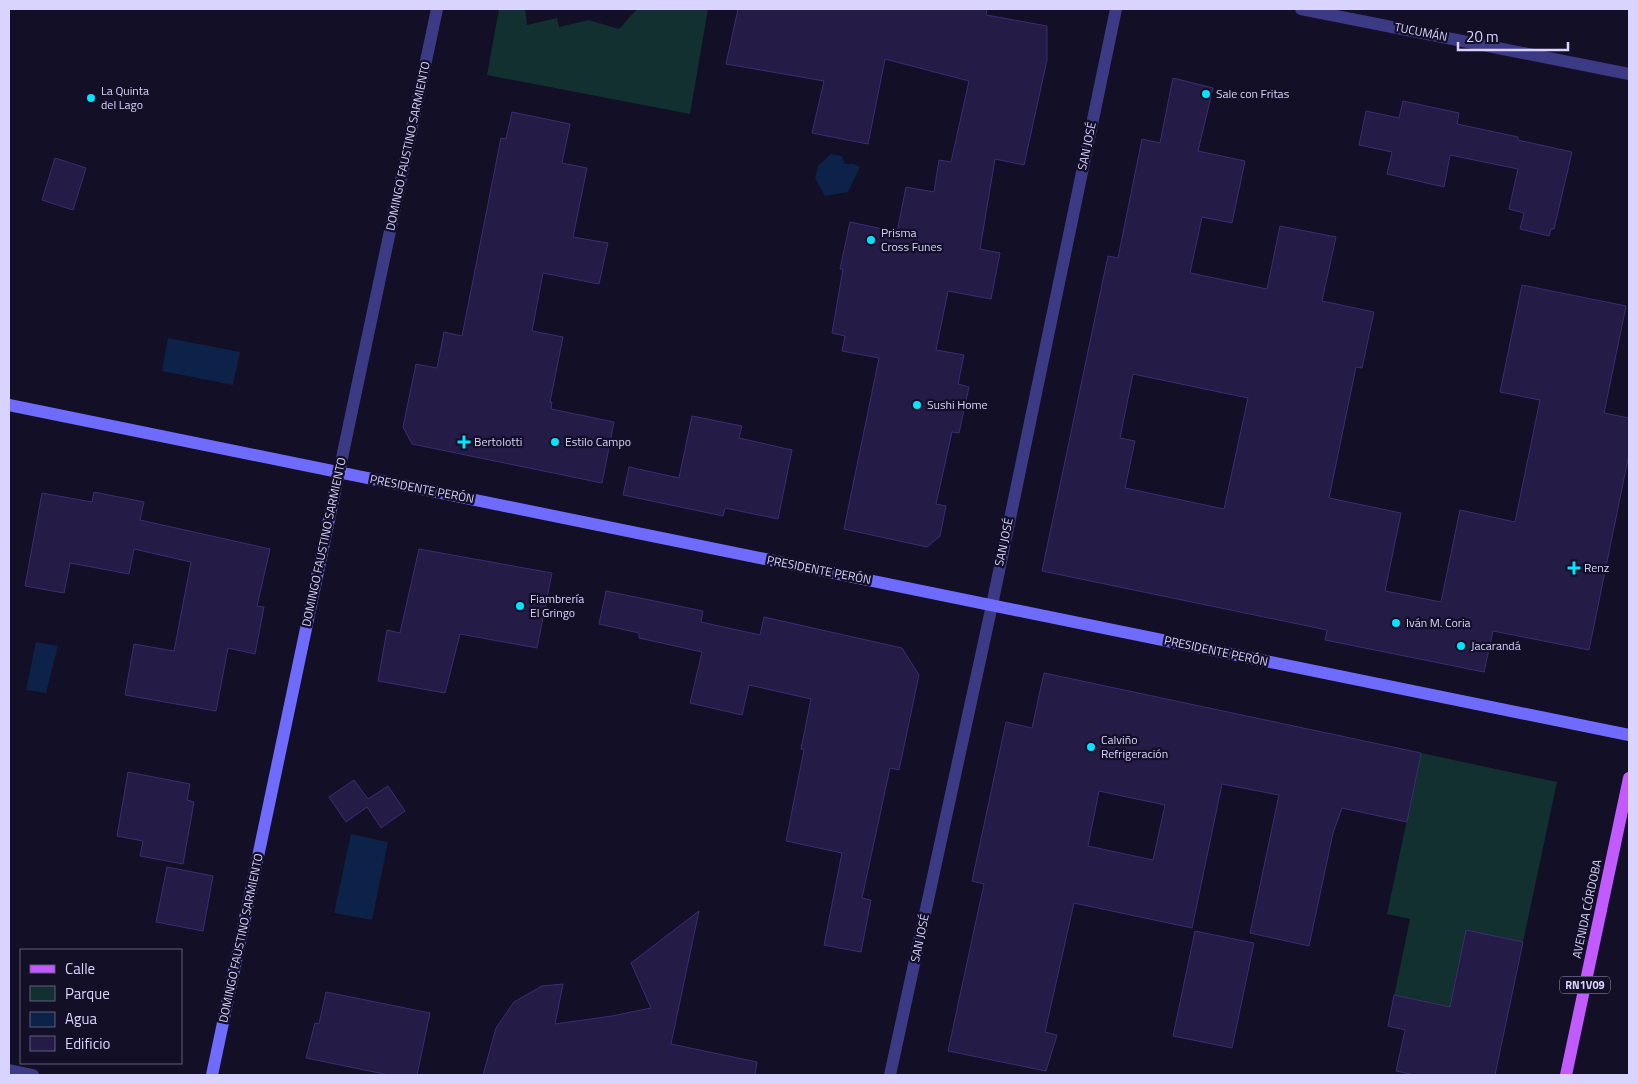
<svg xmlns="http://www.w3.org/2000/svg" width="1638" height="1084" viewBox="0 0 1638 1084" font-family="'Titillium Web',sans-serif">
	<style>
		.green { fill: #12302f }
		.water { fill: #0c2248 }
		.building { fill: #241b47; stroke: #3b2d73; fill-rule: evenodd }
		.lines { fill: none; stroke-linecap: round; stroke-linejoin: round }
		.minor { stroke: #3d3a85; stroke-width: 12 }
		.tertiary { stroke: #3d3a85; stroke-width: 12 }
		.secondary { stroke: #6f6bff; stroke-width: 12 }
		.primary { stroke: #c25bff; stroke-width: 12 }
		.poi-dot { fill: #00e5ff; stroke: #130f26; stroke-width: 2 }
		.labels { text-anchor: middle; stroke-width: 4.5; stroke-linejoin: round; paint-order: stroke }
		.shield { fill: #130f26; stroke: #9e99be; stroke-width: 1 }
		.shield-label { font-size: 11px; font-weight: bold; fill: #d9d4ff }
		.street-label { font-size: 12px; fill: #d9d4ff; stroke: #130f26 }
		.poi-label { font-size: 12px; fill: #d9d4ff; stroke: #130f26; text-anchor: start }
	</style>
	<rect width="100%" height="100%" fill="#130f26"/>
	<g class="green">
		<polygon points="499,9 525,9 527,25 557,18 559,27 589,20 619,29 637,9 708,9 690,114 487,75"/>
		<polygon points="1421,753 1557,782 1500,1050 1388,1026 1410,919 1387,914"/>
	</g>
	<g class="water">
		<polygon points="831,154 842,156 845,164 854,164 860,167 848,192 825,196 815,178 818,166"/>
		<polygon points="168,338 240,352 233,385 162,371"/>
		<polygon points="36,642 58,646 46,693 26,690"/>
		<polygon points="351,834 388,842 372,920 334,913"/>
	</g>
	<g class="building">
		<polygon points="738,9 987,9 986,15 1047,26 1047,60 1024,165 995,159 980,249 1000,253 991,299 948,291 936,350 964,355 958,384 969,387 959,433 952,432 936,504 946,506 940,536 927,547 844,529 879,358 842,351 845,336 832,333 843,269 840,269 850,222 897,232 906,187 934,192 939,160 951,162 969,81 885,59 868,144 812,133 824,81 726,64"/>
		<path d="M1173,78L1213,88L1198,151L1245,161L1232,223L1202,217L1190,273L1267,289L1280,226L1336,237L1322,301L1374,312L1362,368L1356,367L1329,498L1401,513L1385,591L1441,602L1460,510L1515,522L1540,400L1500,392L1522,285L1626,306L1604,413L1629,418V454L1589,650L1493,631L1484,672L1325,640L1327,630L1042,571L1108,256L1118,258L1142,139L1160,143ZM1133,374L1248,398L1224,509L1125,488L1135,441L1120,438Z"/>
		<polygon points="1403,101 1459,113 1457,124 1518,137 1518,140 1572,152 1554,229 1551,229 1549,236 1520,229 1524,213 1509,209 1518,169 1450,155 1444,187 1387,174 1392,152 1359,145 1366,111 1399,118"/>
		<polygon points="512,112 570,124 562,163 587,168 573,237 608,243 599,284 543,273 532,331 563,337 550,402 552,402 551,409 614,422 602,483 412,444 403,427 416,364 437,368 444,332 462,336 501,138 506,139"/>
		<polygon points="55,158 86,168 73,210 42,200"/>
		<polygon points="692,416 742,426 739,438 792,450 778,519 725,508 723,516 623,495 629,467 679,478"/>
		<polygon points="94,492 144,502 140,520 270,549 257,606 264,607 255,654 228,648 216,711 125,695 134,644 174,651 191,562 134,549 129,574 70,563 64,593 25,586 42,493 92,502"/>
		<polygon points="419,549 552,573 537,648 460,634 445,693 378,681 387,630 400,633"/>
		<polygon points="606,591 703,611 701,622 760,635 764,617 902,648 919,675 899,770 890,768 862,898 871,900 861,952 824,945 842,853 786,841 804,750 801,749 811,699 749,685 742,715 690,703 702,652 639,638 639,633 599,624"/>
		<path d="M1044,673L1421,753L1407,822L1342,808L1333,833L1309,946L1250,933L1279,795L1222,784L1192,928L1074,903L1045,1032L1057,1035L1046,1071L948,1051L984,884L972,881L1006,722L1032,728ZM1099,791L1165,805L1153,860L1088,846Z"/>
		<polygon points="128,772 190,784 187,800 194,802 183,864 140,856 143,841 117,836"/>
		<polygon points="354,780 368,799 388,786 405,811 381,828 367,807 346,822 329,797"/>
		<polygon points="167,867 213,876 203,931 156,922"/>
		<polygon points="699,911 671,1044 757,1062 755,1075 483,1075 496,1028 514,1002 542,986 563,984 555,1024 612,1016 651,1008 631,963"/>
		<polygon points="1466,930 1523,942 1495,1075 1415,1075 1396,1071 1405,1030 1388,1026 1394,995 1450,1007"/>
		<polygon points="1195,931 1254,943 1232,1048 1173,1036"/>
		<polygon points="326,992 430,1013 417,1075 389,1075 306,1058 315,1023 319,1024"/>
	</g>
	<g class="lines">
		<g class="minor">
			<polyline points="1301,9 1629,74"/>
			<polyline points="9,1070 33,1075"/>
			<polyline points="890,1075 992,605 1116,9"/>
		</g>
		<polyline class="tertiary" points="339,472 437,9"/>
		<g class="secondary">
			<polyline points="9,405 1629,735"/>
			<polyline points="212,1075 339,472"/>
		</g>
		<polyline class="primary" points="1566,1075 1629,778"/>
	</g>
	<g class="poi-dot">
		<circle cx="1206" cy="94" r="5"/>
		<circle cx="91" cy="98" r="5"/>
		<circle cx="871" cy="240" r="5"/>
		<circle cx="917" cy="405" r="5"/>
		<path d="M461.5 434.5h5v5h5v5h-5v5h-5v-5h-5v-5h5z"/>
		<circle cx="555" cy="442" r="5"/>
		<path d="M1571.5 560.5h5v5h5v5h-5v5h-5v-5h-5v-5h5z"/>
		<circle cx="520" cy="606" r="5"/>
		<circle cx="1396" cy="623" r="5"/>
		<circle cx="1461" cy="646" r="5"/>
		<circle cx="1091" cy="747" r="5"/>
	</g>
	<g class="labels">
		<rect class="shield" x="1560" y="976.5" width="50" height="17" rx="4"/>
		<g class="shield-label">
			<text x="1585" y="989">RN1V09</text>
		</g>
		<g class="street-label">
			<text transform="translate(1421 32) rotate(11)" y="4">TUCUMÁN</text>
			<text transform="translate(408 146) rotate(-78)" y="4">DOMINGO FAUSTINO SARMIENTO</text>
			<text transform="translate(1087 146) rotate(-78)" y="4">SAN JOSÉ</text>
			<text transform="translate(422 489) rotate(11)" y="4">PRESIDENTE PERÓN</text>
			<text transform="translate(324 542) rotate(-78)" y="4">DOMINGO FAUSTINO SARMIENTO</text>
			<text transform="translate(1004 542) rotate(-78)" y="4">SAN JOSÉ</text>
			<text transform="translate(819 570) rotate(11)" y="4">PRESIDENTE PERÓN</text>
			<text transform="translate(1216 651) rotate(12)" y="4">PRESIDENTE PERÓN</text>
			<text transform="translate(1587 909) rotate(-78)" y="4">AVENIDA CÓRDOBA</text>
			<text transform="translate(241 938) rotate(-78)" y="4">DOMINGO FAUSTINO SARMIENTO</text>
			<text transform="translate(920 938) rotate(-78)" y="4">SAN JOSÉ</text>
		</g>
		<g class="poi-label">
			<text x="101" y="95">La Quinta<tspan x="101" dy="14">del Lago</tspan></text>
			<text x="1216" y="98">Sale con Fritas</text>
			<text x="881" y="237">Prisma<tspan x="881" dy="14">Cross Funes</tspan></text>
			<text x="927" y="409">Sushi Home</text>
			<text x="474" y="446">Bertolotti</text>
			<text x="565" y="446">Estilo Campo</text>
			<text x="1584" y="572">Renz</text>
			<text x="530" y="603">Fiambrería<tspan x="530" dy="14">El Gringo</tspan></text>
			<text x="1406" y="627">Iván M. Coria</text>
			<text x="1471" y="650">Jacarandá</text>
			<text x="1101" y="744">Calviño<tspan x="1101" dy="14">Refrigeración</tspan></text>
		</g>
	</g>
	<rect width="1638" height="1084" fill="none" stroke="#d9d4ff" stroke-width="20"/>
	<rect x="20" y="949" width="162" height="115" fill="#130f26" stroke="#625e7d"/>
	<rect x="30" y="965" width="25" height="8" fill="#c25bff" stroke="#625e7d"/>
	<text x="65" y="974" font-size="15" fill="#d9d4ff">Calle</text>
	<rect x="30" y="986" width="25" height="15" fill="#12302f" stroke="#625e7d"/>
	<text x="65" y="999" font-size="15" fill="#d9d4ff">Parque</text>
	<rect x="30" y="1012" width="25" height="15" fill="#0c2248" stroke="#625e7d"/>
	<text x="65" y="1024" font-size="15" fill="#d9d4ff">Agua</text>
	<rect x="30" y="1036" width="25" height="15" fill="#241b47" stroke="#625e7d"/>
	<text x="65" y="1049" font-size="15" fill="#d9d4ff">Edificio</text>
	<path d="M1458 42v8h110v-8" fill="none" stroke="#d9d4ff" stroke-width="2.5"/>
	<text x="1466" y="42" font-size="15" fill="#d9d4ff" stroke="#130f26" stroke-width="4" paint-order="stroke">20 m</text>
</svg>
